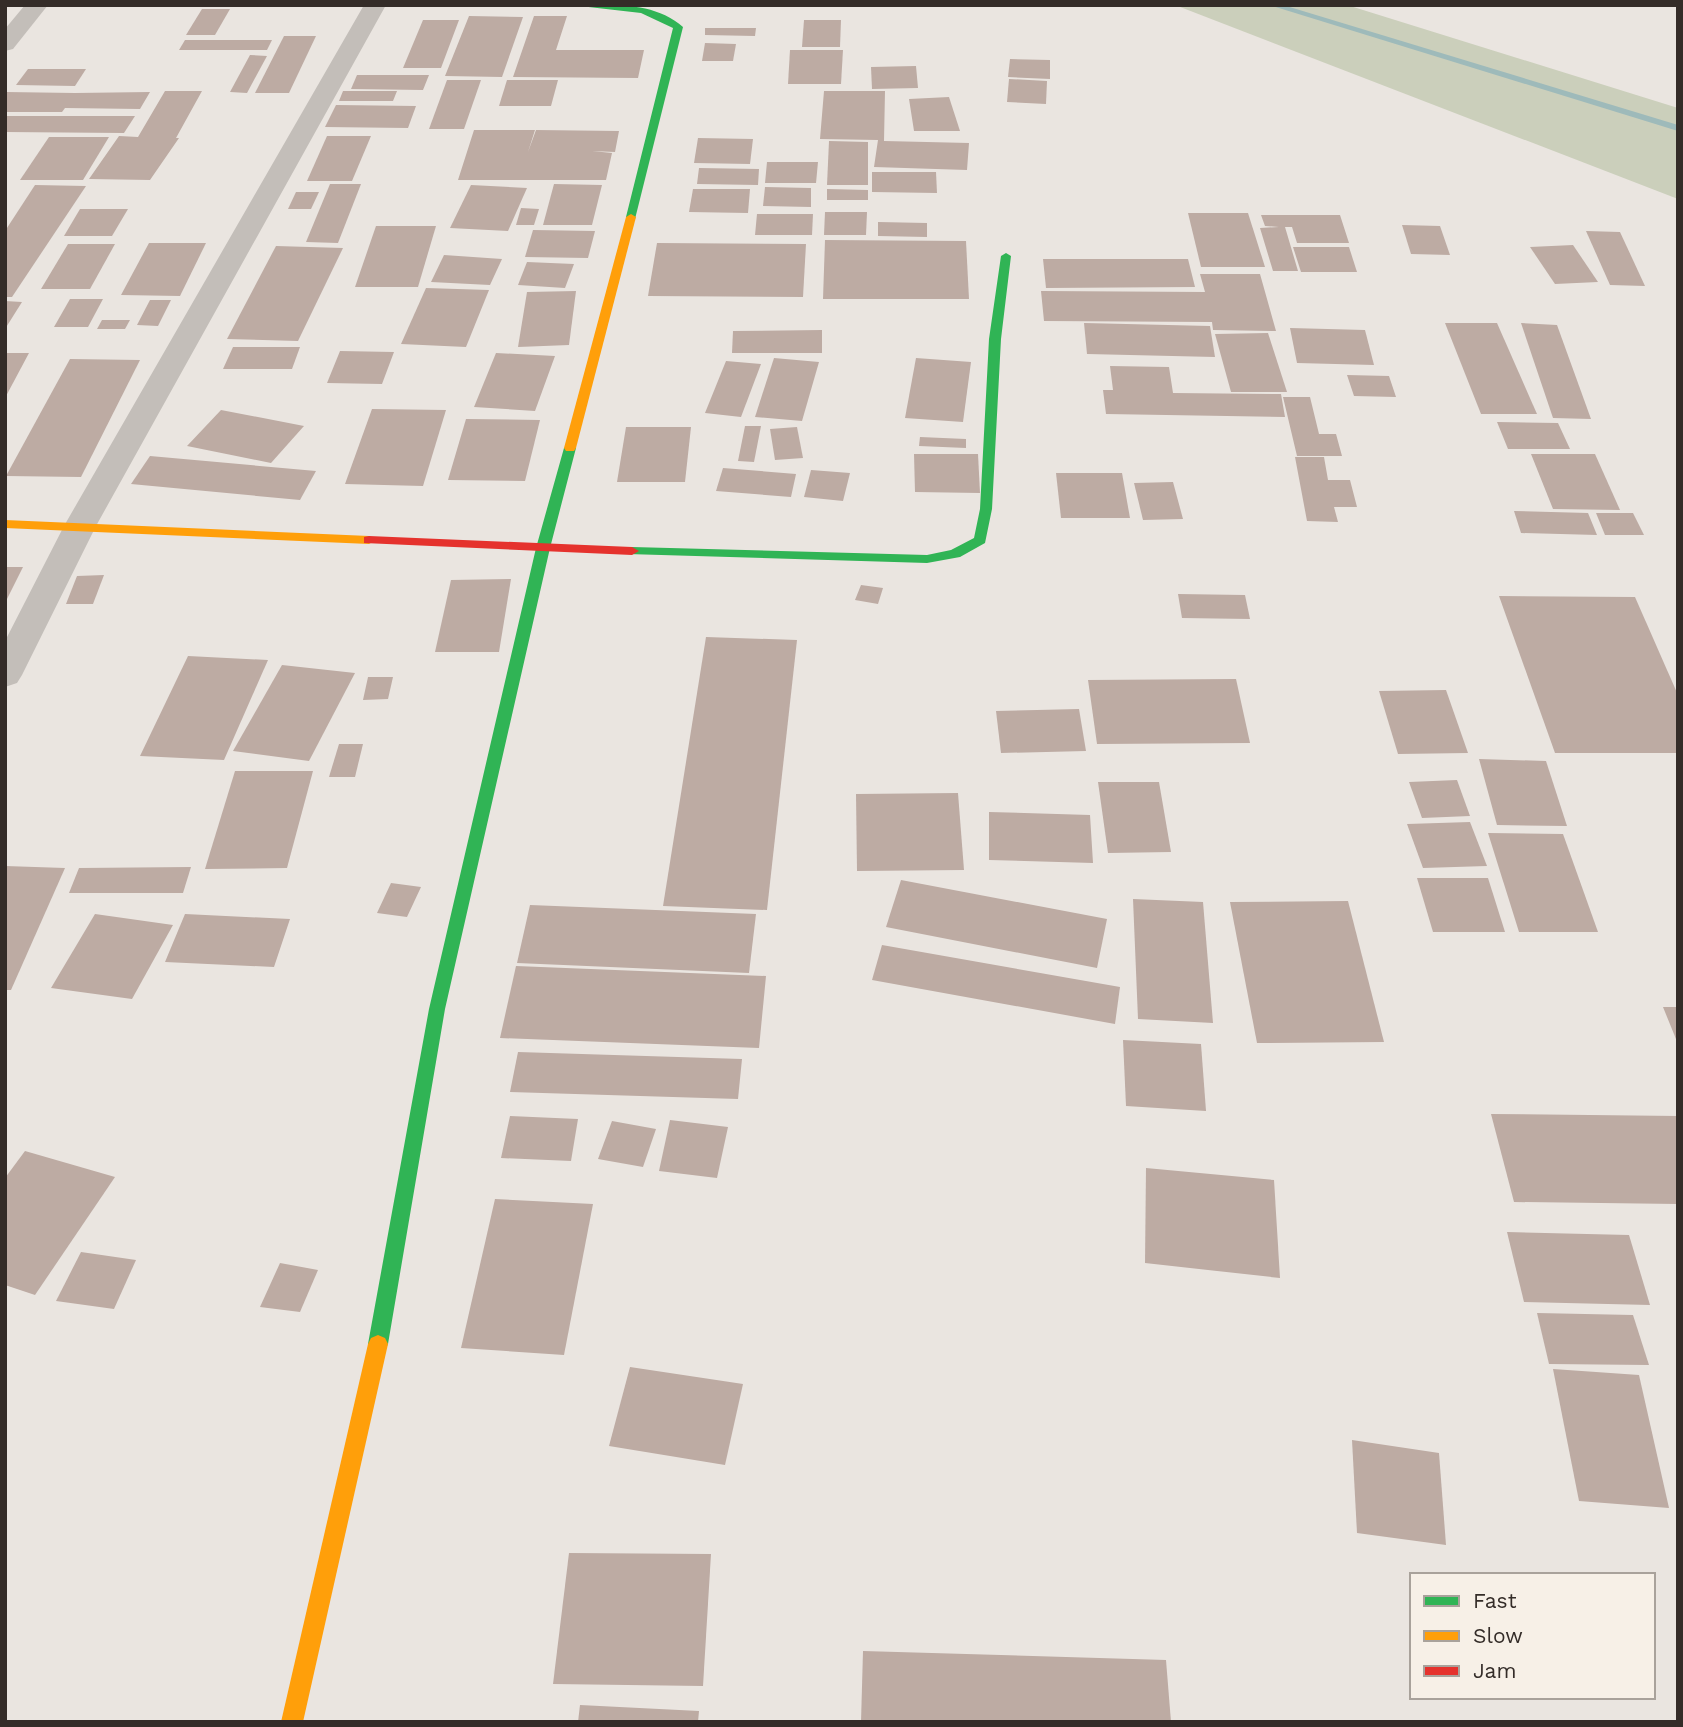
<svg xmlns="http://www.w3.org/2000/svg" width="1683" height="1727" viewBox="0 0 1683 1727" font-family="'Work Sans',sans-serif">
	<style>
		.green { fill: #cbcfbb }
		.lines { fill: none; stroke-linecap: round; stroke-linejoin: round }
		.stream { fill: #9ebaba; fill-rule: evenodd }
		.building { fill: #bdaba3 }
		.street { fill: #c3beb9; fill-rule: evenodd }
		.fast { fill: #30b455; fill-rule: evenodd }
		.slow { fill: #ff9f0a; fill-rule: evenodd }
		.jam { fill: #e5322d; fill-rule: evenodd }
	</style>
	<rect width="100%" height="100%" fill="#eae5e0"/>
	<polygon class="green" points="1175,5 1347,5 1678,108 1678,199"/>
	<g class="lines">
		<polygon class="stream" points="1269,5 1283,5 1678,125 1678,131"/>
	</g>
	<g class="building">
		<polygon points="202,9 230,9 215,35 186,35"/>
		<polygon points="469,16 523,17 502,77 445,76"/>
		<polygon points="534,16 567,16 556,50 644,50 638,78 513,77"/>
		<polygon points="423,20 459,20 441,68 403,68"/>
		<polygon points="804,20 841,20 840,47 802,47"/>
		<polygon points="705,28 756,28 755,36 705,35"/>
		<polygon points="284,36 316,36 289,93 255,93"/>
		<polygon points="185,40 272,40 267,50 179,50"/>
		<polygon points="705,43 736,44 733,61 702,61"/>
		<polygon points="790,50 843,50 841,84 788,84"/>
		<polygon points="250,55 267,56 247,93 230,92"/>
		<polygon points="1010,59 1050,60 1050,79 1008,77"/>
		<polygon points="916,66 918,88 872,89 871,67"/>
		<polygon points="28,69 86,69 75,86 16,85"/>
		<polygon points="357,75 429,75 423,90 351,89"/>
		<polygon points="1009,79 1047,81 1046,104 1007,102"/>
		<polygon points="447,80 481,80 464,129 429,129"/>
		<polygon points="507,80 558,80 551,106 499,106"/>
		<polygon points="165,91 202,91 176,138 179,138 150,180 89,179 119,136 138,137"/>
		<polygon points="343,91 397,91 393,101 339,101"/>
		<polygon points="824,91 885,91 884,141 969,143 967,170 874,167 878,140 820,139"/>
		<polygon points="6,92 75,93 150,92 140,109 65,108 62,112 5,112"/>
		<polygon points="949,97 960,131 914,131 909,99"/>
		<polygon points="336,105 416,106 408,128 325,127"/>
		<polygon points="5,116 135,116 124,133 5,132"/>
		<polygon points="474,130 535,130 528,152 536,130 619,131 615,152 592,151 612,153 606,180 458,180"/>
		<polygon points="327,136 371,136 352,181 307,181"/>
		<polygon points="49,137 109,137 83,180 20,180"/>
		<polygon points="698,138 753,139 750,164 694,163"/>
		<polygon points="829,141 868,142 868,185 827,185"/>
		<polygon points="767,162 818,162 816,183 765,183"/>
		<polygon points="699,168 759,169 758,185 697,184"/>
		<polygon points="872,172 936,172 937,193 872,192"/>
		<polygon points="330,184 361,184 338,243 306,242"/>
		<polygon points="554,184 602,185 592,225 543,225"/>
		<polygon points="35,185 86,186 12,297 5,297 5,231"/>
		<polygon points="471,185 527,188 508,231 450,228"/>
		<polygon points="765,187 811,188 811,207 763,206"/>
		<polygon points="693,189 750,189 748,213 689,212"/>
		<polygon points="827,189 868,190 868,200 827,200"/>
		<polygon points="296,192 319,192 311,209 288,209"/>
		<polygon points="521,208 539,209 534,225 516,225"/>
		<polygon points="80,209 128,209 112,236 64,236"/>
		<polygon points="825,212 867,212 866,235 824,235"/>
		<polygon points="1188,213 1248,213 1265,267 1201,267"/>
		<polygon points="757,214 813,214 812,235 755,235"/>
		<polygon points="1261,215 1340,215 1349,243 1297,243 1292,227 1285,227 1298,271 1273,271 1260,228 1279,227 1265,226"/>
		<polygon points="878,222 927,223 927,237 878,236"/>
		<polygon points="1402,225 1440,226 1450,255 1411,254"/>
		<polygon points="376,226 436,226 418,287 355,287"/>
		<polygon points="533,230 595,231 588,258 525,257"/>
		<polygon points="1586,231 1620,232 1645,286 1610,285"/>
		<polygon points="825,240 966,241 969,299 823,299"/>
		<polygon points="149,243 206,243 180,296 121,295"/>
		<polygon points="657,243 806,244 803,297 648,296"/>
		<polygon points="68,244 115,244 90,289 41,289"/>
		<polygon points="1573,245 1598,282 1555,284 1530,247"/>
		<polygon points="276,246 343,248 298,341 227,339"/>
		<polygon points="1293,247 1349,247 1357,272 1301,272"/>
		<polygon points="444,255 502,259 490,285 431,282"/>
		<polygon points="1043,259 1188,259 1195,287 1046,288"/>
		<polygon points="527,262 574,264 565,288 518,285"/>
		<polygon points="1200,274 1260,274 1276,331 1213,330 1212,322 1044,321 1041,291 1205,292"/>
		<polygon points="426,288 489,290 466,347 401,344"/>
		<polygon points="576,291 569,345 518,347 527,292"/>
		<polygon points="70,299 103,299 88,327 54,327"/>
		<polygon points="150,300 171,300 158,326 137,325"/>
		<polygon points="5,301 22,302 5,329"/>
		<polygon points="102,320 130,320 125,329 97,329"/>
		<polygon points="1084,323 1210,326 1215,357 1087,354"/>
		<polygon points="1445,323 1497,323 1537,414 1481,414"/>
		<polygon points="1521,323 1557,325 1591,419 1553,418"/>
		<polygon points="1290,328 1365,330 1374,365 1297,363"/>
		<polygon points="822,330 822,353 732,353 733,331"/>
		<polygon points="1268,333 1287,392 1231,392 1215,334"/>
		<polygon points="233,347 300,347 292,369 223,369"/>
		<polygon points="340,351 394,352 382,384 327,383"/>
		<polygon points="5,353 29,353 5,398"/>
		<polygon points="496,353 555,356 535,411 474,407"/>
		<polygon points="774,358 819,362 802,421 755,417"/>
		<polygon points="916,358 971,362 963,422 905,418"/>
		<polygon points="70,359 140,360 81,477 6,476"/>
		<polygon points="726,361 761,364 741,417 705,413"/>
		<polygon points="1110,366 1169,367 1173,393 1281,394 1285,417 1106,414 1103,390 1113,390"/>
		<polygon points="1347,375 1389,376 1396,397 1354,396"/>
		<polygon points="1283,397 1310,397 1319,434 1336,434 1342,456 1297,456"/>
		<polygon points="372,409 446,410 423,486 345,484"/>
		<polygon points="221,410 304,426 271,463 187,446"/>
		<polygon points="466,419 540,420 525,481 448,480"/>
		<polygon points="1497,422 1558,423 1570,449 1508,449"/>
		<polygon points="745,426 761,426 754,462 738,461"/>
		<polygon points="626,427 691,427 685,482 617,482"/>
		<polygon points="797,427 803,458 775,460 770,429"/>
		<polygon points="920,437 966,439 966,448 919,446"/>
		<polygon points="914,454 978,454 980,493 915,492"/>
		<polygon points="1531,454 1595,454 1620,510 1553,509"/>
		<polygon points="150,456 316,471 300,500 131,484"/>
		<polygon points="1295,457 1324,457 1328,480 1350,480 1357,507 1334,507 1338,522 1307,521"/>
		<polygon points="723,468 796,474 791,497 716,491"/>
		<polygon points="811,470 850,473 843,501 804,497"/>
		<polygon points="1056,473 1122,473 1130,518 1061,518"/>
		<polygon points="1173,482 1183,519 1143,520 1134,483"/>
		<polygon points="1514,511 1588,513 1597,535 1521,533"/>
		<polygon points="1596,513 1633,513 1644,535 1605,535"/>
		<polygon points="5,567 23,567 5,603"/>
		<polygon points="104,575 93,604 66,604 77,576"/>
		<polygon points="511,579 499,652 435,652 451,580"/>
		<polygon points="861,585 883,588 878,604 855,600"/>
		<polygon points="1178,594 1245,595 1250,619 1182,618"/>
		<polygon points="1499,596 1635,597 1678,695 1678,753 1555,753"/>
		<polygon points="706,637 797,640 767,910 663,906"/>
		<polygon points="188,656 268,660 224,760 140,756"/>
		<polygon points="282,665 355,673 309,761 233,751"/>
		<polygon points="368,677 393,677 388,699 363,700"/>
		<polygon points="1236,679 1250,743 1097,744 1088,680"/>
		<polygon points="1446,690 1468,753 1398,754 1379,691"/>
		<polygon points="1079,709 1086,751 1001,753 996,711"/>
		<polygon points="339,744 363,744 355,777 329,777"/>
		<polygon points="1479,759 1546,761 1567,826 1497,825"/>
		<polygon points="235,771 313,771 287,868 205,869"/>
		<polygon points="1457,780 1470,816 1422,818 1409,782"/>
		<polygon points="1098,782 1159,782 1171,852 1108,853"/>
		<polygon points="958,793 964,870 857,871 856,794"/>
		<polygon points="989,812 1090,815 1093,863 989,860"/>
		<polygon points="1470,822 1487,866 1423,868 1407,824"/>
		<polygon points="1488,833 1563,834 1598,932 1519,932"/>
		<polygon points="5,866 65,868 11,990 5,990"/>
		<polygon points="191,867 183,893 69,893 79,868"/>
		<polygon points="1417,878 1488,878 1505,932 1433,932"/>
		<polygon points="901,880 1107,919 1097,968 886,927"/>
		<polygon points="391,883 421,887 407,917 377,913"/>
		<polygon points="1133,899 1203,902 1213,1023 1138,1019"/>
		<polygon points="1348,901 1384,1042 1257,1043 1230,902"/>
		<polygon points="530,905 756,914 749,973 517,963"/>
		<polygon points="95,914 173,925 132,999 51,988"/>
		<polygon points="185,914 290,919 274,967 165,962"/>
		<polygon points="882,945 1120,987 1115,1024 872,980"/>
		<polygon points="516,966 766,976 759,1048 500,1038"/>
		<polygon points="1663,1007 1678,1007 1678,1044"/>
		<polygon points="1123,1040 1201,1044 1206,1111 1126,1106"/>
		<polygon points="518,1052 742,1059 738,1099 510,1092"/>
		<polygon points="1491,1114 1678,1116 1678,1204 1514,1202"/>
		<polygon points="510,1116 578,1119 571,1161 501,1158"/>
		<polygon points="670,1120 728,1127 717,1178 659,1171"/>
		<polygon points="612,1121 656,1129 643,1167 598,1159"/>
		<polygon points="25,1151 115,1177 35,1295 5,1285 5,1178"/>
		<polygon points="1146,1168 1274,1180 1280,1278 1145,1263"/>
		<polygon points="495,1199 593,1204 564,1355 461,1348"/>
		<polygon points="1507,1232 1629,1235 1650,1305 1524,1302"/>
		<polygon points="81,1252 136,1260 114,1309 56,1301"/>
		<polygon points="280,1263 318,1270 300,1312 260,1307"/>
		<polygon points="1537,1313 1633,1315 1649,1365 1549,1364"/>
		<polygon points="630,1367 743,1384 725,1465 609,1446"/>
		<polygon points="1553,1369 1639,1375 1669,1508 1579,1501"/>
		<polygon points="1352,1440 1439,1453 1446,1545 1357,1533"/>
		<polygon points="569,1553 711,1554 703,1686 553,1684"/>
		<polygon points="863,1651 1166,1660 1171,1722 861,1722"/>
		<polygon points="580,1705 699,1711 698,1722 578,1722"/>
	</g>
	<g class="lines">
		<g class="street">
			<polygon points="25,5 48,5 13,49 5,51 5,29"/>
			<polygon points="364,5 386,5 96,526 22,675 17,683 5,687 5,641 64,526"/>
		</g>
		<g class="fast">
			<path d="M571,5C608,5 653,0 683,27L635,219L626,217L673,28L641,13Z"/>
			<polygon points="1006,253 1011,256 1001,339 992,509 985,543 960,557 927,563 627,554 627,548 632,547 927,555 951,550 974,538 980,509 989,339 1001,256"/>
			<polygon points="570,444 576,448 550,548 445,1009 388,1344 385,1350 378,1353 371,1350 368,1344 429,1009 536,548 564,448"/>
		</g>
		<g class="slow">
			<polygon points="631,214 636,217 576,448 574,451 566,451 564,448 626,217"/>
			<polygon points="5,520 369,536 376,540 369,544 5,528"/>
			<polygon points="378,1335 385,1338 388,1344 303,1722 281,1722 368,1344 371,1338"/>
		</g>
		<polygon class="jam" points="369,536 632,547 639,551 632,555 364,543 364,537"/>
	</g>
	<rect width="1683" height="1727" fill="none" stroke="#342c28" stroke-width="14"/>
	<rect x="1410" y="1573" width="245" height="126" fill="#f7f0e7" stroke="#a9a29b" stroke-width="2"/>
	<rect x="1424" y="1596" width="35" height="10" fill="#30b455" stroke="#a9a29b" stroke-width="2"/>
	<text x="1473" y="1608" font-size="21" fill="#342c28">Fast</text>
	<rect x="1424" y="1631" width="35" height="10" fill="#ff9f0a" stroke="#a9a29b" stroke-width="2"/>
	<text x="1473" y="1643" font-size="21" fill="#342c28">Slow</text>
	<rect x="1424" y="1666" width="35" height="10" fill="#e5322d" stroke="#a9a29b" stroke-width="2"/>
	<text x="1473" y="1678" font-size="21" fill="#342c28">Jam</text>
</svg>
